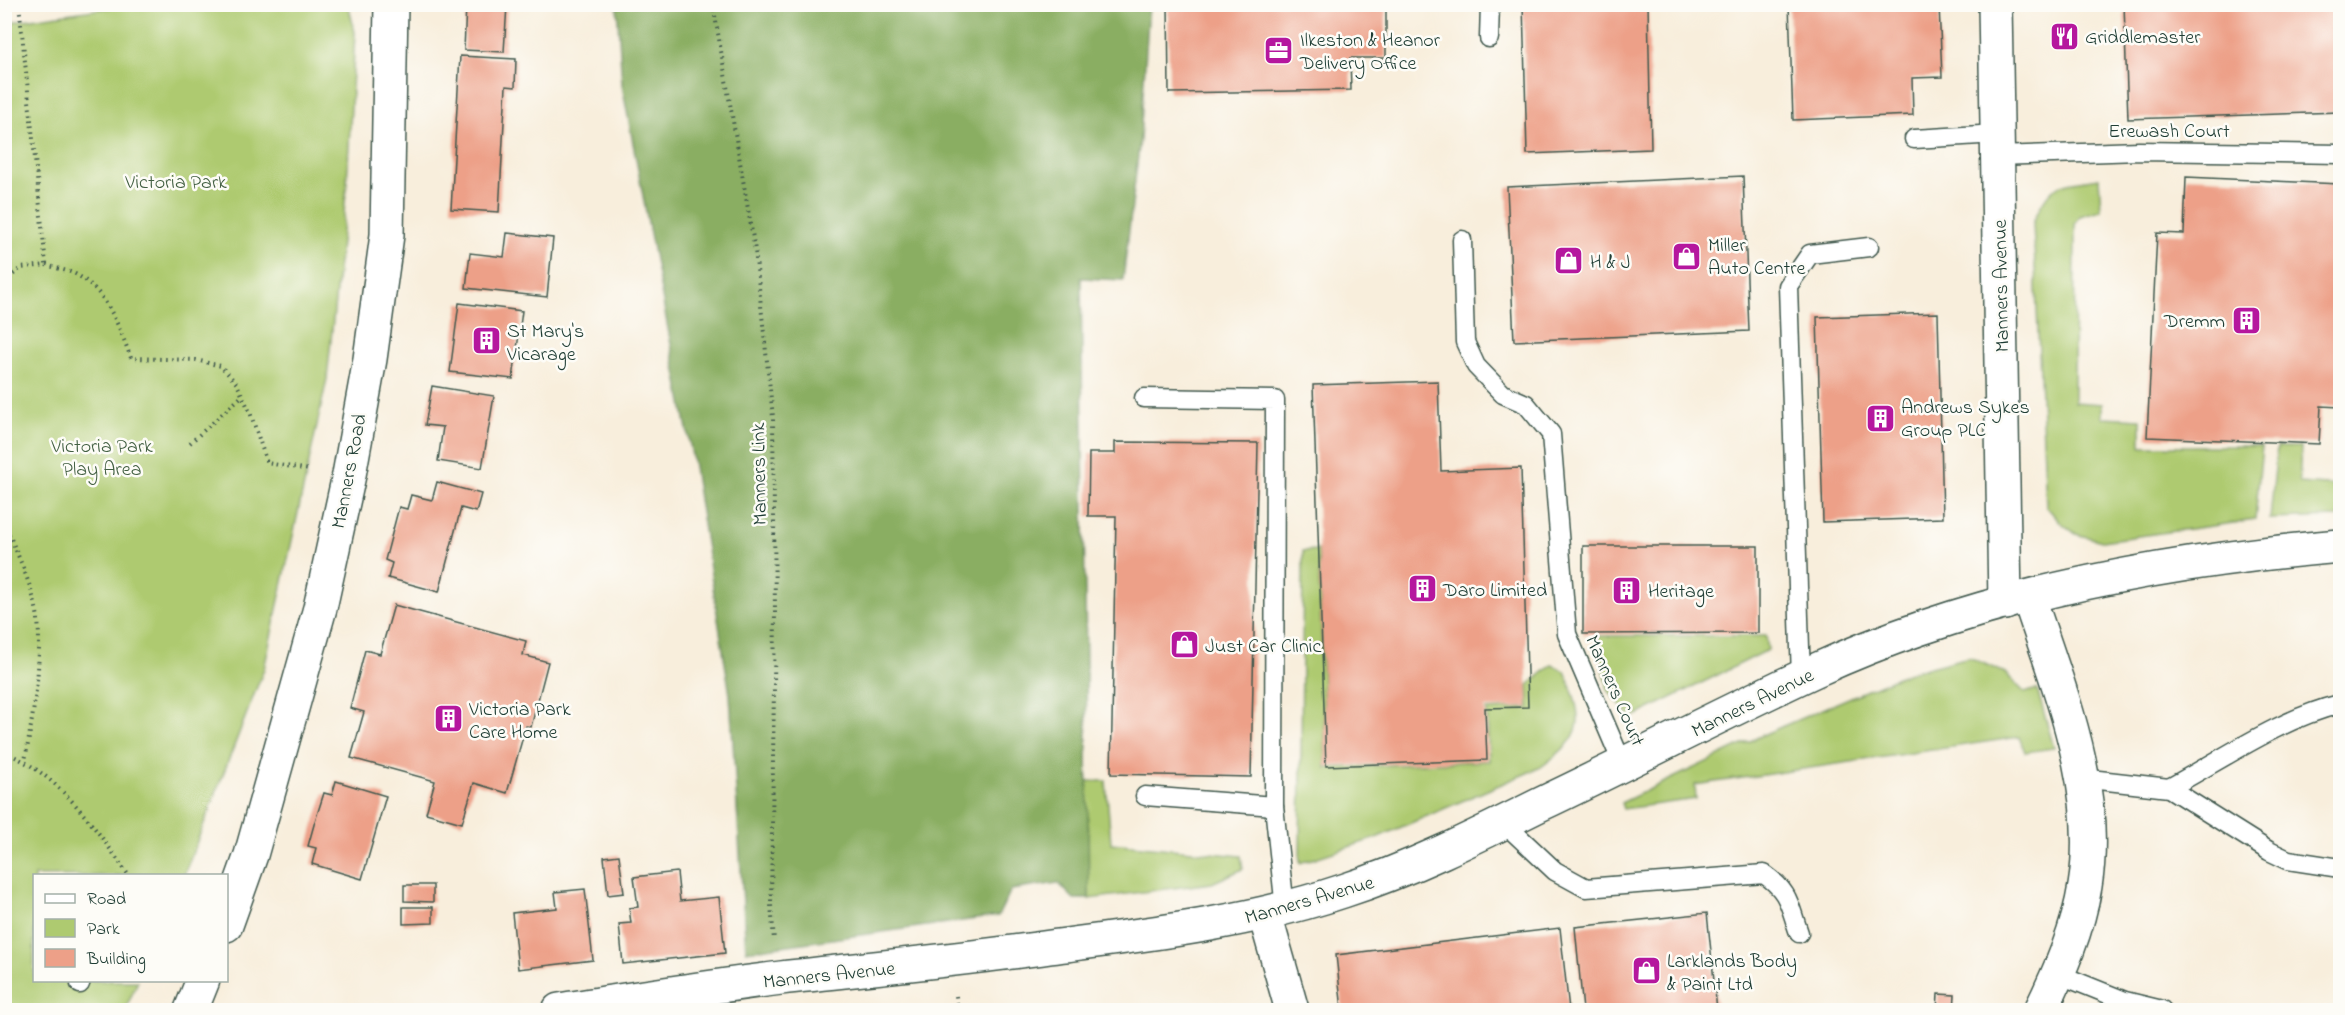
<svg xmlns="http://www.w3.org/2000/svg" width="2345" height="1015" viewBox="0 0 2345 1015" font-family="'Indie Flower',sans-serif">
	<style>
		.green { fill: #aeca70; stroke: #668452; stroke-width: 1.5 }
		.forest { fill: #8aae62; stroke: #54764b; stroke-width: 1.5 }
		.building { fill: #eda088 }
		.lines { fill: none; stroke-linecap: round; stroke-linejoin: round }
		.service-casing { stroke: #40584d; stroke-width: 21 }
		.minor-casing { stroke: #40584d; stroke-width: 36 }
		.tertiary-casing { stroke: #40584d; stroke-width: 36 }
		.path { stroke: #40584d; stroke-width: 4; stroke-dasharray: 1.5 4.5; stroke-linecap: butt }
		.service { stroke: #fff; stroke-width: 18 }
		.minor { stroke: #fff; stroke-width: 33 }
		.tertiary { stroke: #fff; stroke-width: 33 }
		.labels { text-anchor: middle; stroke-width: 5; stroke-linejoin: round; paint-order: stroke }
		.poi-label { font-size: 20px; fill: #1f3d34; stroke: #fdfcf7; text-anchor: start }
		.street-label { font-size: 20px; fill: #1f3d34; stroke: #fdfcf7 }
		.park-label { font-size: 20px; fill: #436043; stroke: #fdfcf7 }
	</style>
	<rect width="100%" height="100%" fill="#fdfcf7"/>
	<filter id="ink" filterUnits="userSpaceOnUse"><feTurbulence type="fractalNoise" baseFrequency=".0167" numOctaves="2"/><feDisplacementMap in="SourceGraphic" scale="12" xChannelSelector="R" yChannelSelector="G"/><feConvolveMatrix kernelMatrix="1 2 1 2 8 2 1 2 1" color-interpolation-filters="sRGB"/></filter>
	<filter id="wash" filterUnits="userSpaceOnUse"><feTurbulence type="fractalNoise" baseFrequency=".008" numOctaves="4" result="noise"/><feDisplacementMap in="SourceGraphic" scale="24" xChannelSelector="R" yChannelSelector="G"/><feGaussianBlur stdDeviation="1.35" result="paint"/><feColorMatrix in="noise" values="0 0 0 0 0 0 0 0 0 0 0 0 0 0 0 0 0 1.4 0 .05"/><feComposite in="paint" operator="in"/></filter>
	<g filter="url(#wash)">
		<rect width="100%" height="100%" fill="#f8eedc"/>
		<g class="green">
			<polygon points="348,4 355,32 347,183 327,379 264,669 184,875 34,876 34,980 138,981 125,1010 5,1010 4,23 128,5"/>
			<path d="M2099,178L2101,210L2080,216L2075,224L2074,402L2102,404V417L2141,419V446H2262L2255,520L2102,541L2076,534L2059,521L2046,506L2033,222C2051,180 2057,185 2099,178Z"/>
			<polygon points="2277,447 2301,447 2299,483 2340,486 2340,517 2270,519"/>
			<path d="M1318,550L1326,768L1489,761L1487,710L1529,708L1528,685L1552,665L1565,671C1584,721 1587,734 1541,767L1376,838L1300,863L1303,551Z"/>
			<polygon points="1597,636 1766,636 1768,650 1635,716 1630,716 1608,690"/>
			<polygon points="1969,657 2005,673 2025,693 2037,689 2054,748 2025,752 2019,737 1695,785 1696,799 1623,809 1621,803 1767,733 1907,673"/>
			<polygon points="1086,781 1106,781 1111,843 1241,856 1243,869 1212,883 1089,899"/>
		</g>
		<polygon class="forest" points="617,5 1149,5 1140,139 1123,280 1081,278 1089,899 1074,899 1058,883 1011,890 998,916 746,951 730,695 693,461 622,85"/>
		<g id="blocks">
			<g class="building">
				<polygon points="1168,4 1386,4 1386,58 1350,58 1351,90 1169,93"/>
				<polygon points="1523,4 1648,4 1651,149 1527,154"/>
				<polygon points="1789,4 1939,4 1942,77 1912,78 1913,115 1793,120"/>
				<polygon points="2124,4 2340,4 2340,112 2128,119"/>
				<polygon points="466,5 507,5 504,52 464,50"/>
				<polygon points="460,56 516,59 515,87 506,86 499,212 451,209"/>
				<polygon points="1743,176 1749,331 1514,341 1507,187"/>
				<polygon points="2186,177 2340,184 2340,407 2321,406 2319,444 2147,437 2157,233 2184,234"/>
				<polygon points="507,233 553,238 547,297 466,288 470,253 504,257"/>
				<polygon points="459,303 522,311 513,379 450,372"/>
				<polygon points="1938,313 1943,518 1823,522 1817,317"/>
				<polygon points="1438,381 1441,471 1521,468 1528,707 1485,708 1487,760 1326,766 1313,385"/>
				<polygon points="432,386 494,396 482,468 438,461 443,427 425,425"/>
				<polygon points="1115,442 1258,443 1251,777 1111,774 1116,516 1088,516 1089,453 1115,453"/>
				<polygon points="437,482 481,494 476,512 461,508 439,592 388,578 392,563 385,560 399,507 407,509 411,495 432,500"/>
				<polygon points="1583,546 1758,546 1758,633 1583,634"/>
				<polygon points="394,605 526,641 523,655 548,662 531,727 526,726 507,793 474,783 462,823 426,813 435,781 351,758 364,712 350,708 365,650 380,654"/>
				<polygon points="336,781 386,796 362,879 312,864 316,848 308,846 315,821 324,793 332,795"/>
				<polygon points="619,855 624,893 608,895 604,857"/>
				<polygon points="677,872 680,901 719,897 725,953 623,964 619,924 631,923 629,908 638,907 634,877"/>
				<polygon points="404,885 433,885 433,902 404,901"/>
				<polygon points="585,889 593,960 518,969 512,913 557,908 555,892"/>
				<polygon points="403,907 433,907 433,923 403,924"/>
				<polygon points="1707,913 1717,1010 1583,1010 1575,927"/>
				<polygon points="1560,928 1569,1010 1342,1010 1336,955"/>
				<polygon points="1938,994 1955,995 1954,1010 1937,1010"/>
			</g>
		</g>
	</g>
	<g filter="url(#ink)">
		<use href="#blocks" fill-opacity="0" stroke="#40584d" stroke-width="1.5"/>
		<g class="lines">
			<defs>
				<g id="service">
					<polyline points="1489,38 1490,4"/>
					<polyline points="1914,139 1997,134"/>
					<polyline points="1998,156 2139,151 2340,154"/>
					<polyline points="1462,240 1465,342 1476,366 1503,394 1526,404 1551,434 1567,634 1623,765"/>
					<polyline points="1144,398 1275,400 1274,806 1285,909"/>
					<polyline points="1801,678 1788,286 1810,254 1869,247"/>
					<polyline points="2081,778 2169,788 2269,851 2288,860 2340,868"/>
					<path d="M2169,788C2225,758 2279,719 2340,704"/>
					<polyline points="1145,796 1274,806"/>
					<path d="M1504,823L1555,871L1586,888L1764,874C1790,892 1789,905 1799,933"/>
					<polyline points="2058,974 2125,1001 2162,1010"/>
					<polyline points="80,984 81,980"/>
				</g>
				<g id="minor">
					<path d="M2029,598C2059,689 2101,789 2085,886C2078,930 2060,971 2041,1010"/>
					<polyline points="1265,915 1292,1010"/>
					<polyline points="226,925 251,855 320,608 349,475 370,359 387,235 391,4"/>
					<polyline points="191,1010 203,980"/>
				</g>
				<g id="tertiary">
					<polyline points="1995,4 2005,603"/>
					<path d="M559,1010C633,999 707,987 781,978C871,968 960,960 1050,947C1148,934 1248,923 1343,891C1411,869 1475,837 1539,805C1632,761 1723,713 1816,670C1979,595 2163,561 2340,546"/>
				</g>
			</defs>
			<use href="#service" class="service-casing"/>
			<use href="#minor" class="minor-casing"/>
			<use href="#tertiary" class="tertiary-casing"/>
			<g class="path">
				<polyline points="713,4 755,250 773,417 775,613 771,905 774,940"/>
				<path d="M46,265C55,268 65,270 73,273C106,288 119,327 131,358L196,360L221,366L237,384L250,412L267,463L310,470"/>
				<polyline points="4,282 21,268 46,265 19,4"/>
				<polyline points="190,443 242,396"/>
				<path d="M4,523C15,548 35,592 38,619C42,667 33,714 25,761"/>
				<path d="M4,752C59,773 97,830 129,876"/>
				<polyline points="956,996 958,1010"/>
			</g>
			<use href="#service" class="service"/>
			<use href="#minor" class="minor"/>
			<use href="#tertiary" class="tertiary"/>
		</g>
	</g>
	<defs>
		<symbol id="restaurant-square" viewBox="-11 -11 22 22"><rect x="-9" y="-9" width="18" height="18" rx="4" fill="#b5179e" stroke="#fdfcf7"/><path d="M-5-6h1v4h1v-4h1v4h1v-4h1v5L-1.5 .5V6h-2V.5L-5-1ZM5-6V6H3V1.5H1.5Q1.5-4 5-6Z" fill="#fff"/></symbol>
		<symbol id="office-square" viewBox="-11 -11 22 22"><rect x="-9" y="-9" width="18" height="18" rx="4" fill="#b5179e" stroke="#fdfcf7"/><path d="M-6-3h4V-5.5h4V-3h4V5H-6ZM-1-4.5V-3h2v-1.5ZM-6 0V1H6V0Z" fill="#fff"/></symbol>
		<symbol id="shop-square" viewBox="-11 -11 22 22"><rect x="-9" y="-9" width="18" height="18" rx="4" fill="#b5179e" stroke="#fdfcf7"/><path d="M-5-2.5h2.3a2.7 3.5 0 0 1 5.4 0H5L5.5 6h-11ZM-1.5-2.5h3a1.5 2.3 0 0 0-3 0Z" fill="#fff"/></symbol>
		<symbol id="building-square" viewBox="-11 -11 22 22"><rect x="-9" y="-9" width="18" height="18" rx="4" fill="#b5179e" stroke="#fdfcf7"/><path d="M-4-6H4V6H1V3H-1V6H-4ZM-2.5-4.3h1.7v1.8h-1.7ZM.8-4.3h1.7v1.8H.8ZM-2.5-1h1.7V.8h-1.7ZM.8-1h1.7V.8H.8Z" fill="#fff"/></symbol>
	</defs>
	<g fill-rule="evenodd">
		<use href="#restaurant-square" x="2048" y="20" width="33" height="33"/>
		<use href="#office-square" x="1262" y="34" width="33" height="33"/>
		<use href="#shop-square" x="1670" y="240" width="33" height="33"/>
		<use href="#shop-square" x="1552" y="244" width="33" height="33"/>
		<use href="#building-square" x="2230" y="304" width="33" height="33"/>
		<use href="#building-square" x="470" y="324" width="33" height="33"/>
		<use href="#building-square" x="1864" y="402" width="33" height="33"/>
		<use href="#building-square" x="1406" y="572" width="33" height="33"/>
		<use href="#building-square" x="1610" y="574" width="33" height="33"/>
		<use href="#shop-square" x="1168" y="628" width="33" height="33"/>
		<use href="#building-square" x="432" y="702" width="33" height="33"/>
		<use href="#shop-square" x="1630" y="954" width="33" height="33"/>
	</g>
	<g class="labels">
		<g class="poi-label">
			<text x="2085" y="43">Griddlemaster</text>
			<text x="1300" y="46">Ilkeston &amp; Heanor<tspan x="1300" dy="23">Delivery Office</tspan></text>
			<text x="1708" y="251">Miller<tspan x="1708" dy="23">Auto Centre</tspan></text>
			<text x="1590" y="268">H &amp; J</text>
			<text x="2225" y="327" text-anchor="end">Dremm</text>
			<text x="507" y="337">St Mary's<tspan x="507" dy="23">Vicarage</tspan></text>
			<text x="1901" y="413">Andrews Sykes<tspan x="1901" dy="23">Group PLC</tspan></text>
			<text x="1443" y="596">Daro Limited</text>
			<text x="1648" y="597">Heritage</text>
			<text x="1205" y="652">Just Car Clinic</text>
			<text x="469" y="715">Victoria Park<tspan x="469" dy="23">Care Home</tspan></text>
			<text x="1667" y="967">Larklands Body<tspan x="1667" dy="23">&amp; Paint Ltd</tspan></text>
		</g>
		<g class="street-label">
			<text x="2169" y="137">Erewash Court</text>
			<text transform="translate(2000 286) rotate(-91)" y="7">Manners Avenue</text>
			<text transform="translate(348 471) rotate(-79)" y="7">Manners Road</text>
			<text transform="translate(758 474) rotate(-91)" y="7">Manners Link</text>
			<text transform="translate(1616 690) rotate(66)" y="7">Manners Court</text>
			<text transform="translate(1752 702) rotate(-26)" y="7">Manners Avenue</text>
			<text transform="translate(1309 899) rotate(-16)" y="7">Manners Avenue</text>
			<text transform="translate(829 974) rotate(-6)" y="7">Manners Avenue</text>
		</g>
		<g class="park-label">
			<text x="176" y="188">Victoria Park</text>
			<text x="102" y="452">Victoria Park<tspan x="102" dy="23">Play Area</tspan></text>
		</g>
	</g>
	<rect width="2345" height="1015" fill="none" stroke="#fdfcf7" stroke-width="24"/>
	<rect x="33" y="874" width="195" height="108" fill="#fdfcf7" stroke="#a4b0a9" stroke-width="1.5"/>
	<rect x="45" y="894" width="30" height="9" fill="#ffffff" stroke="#a4b0a9" stroke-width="1.5"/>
	<text x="87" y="904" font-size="18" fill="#1f3d34">Road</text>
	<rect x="45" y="919" width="30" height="18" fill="#aeca70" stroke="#a4b0a9" stroke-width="1.5"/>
	<text x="87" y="934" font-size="18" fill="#1f3d34">Park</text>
	<rect x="45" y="949" width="30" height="18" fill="#eda088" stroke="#a4b0a9" stroke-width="1.5"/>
	<text x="87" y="964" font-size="18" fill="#1f3d34">Building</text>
</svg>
